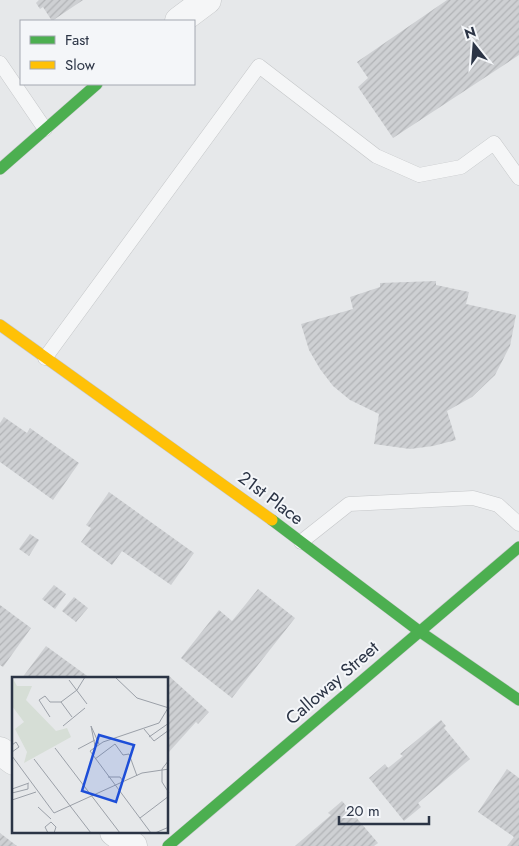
<svg xmlns="http://www.w3.org/2000/svg" width="519" height="846" viewBox="0 0 519 846" font-family="Jost,sans-serif">
	<style>
		.building { fill: url(#building-hatch) }
		.lines { fill: none; stroke-linecap: round; stroke-linejoin: round }
		.lane-casing { stroke: #c4c6c8; stroke-width: 15 }
		.street-casing { stroke: #c4c6c8; stroke-width: 29 }
		.fast-casing { stroke: #c4c6c8; stroke-width: 12 }
		.slow-casing { stroke: #c4c6c8; stroke-width: 12 }
		.lane { stroke: #f5f6f7; stroke-width: 14 }
		.street { stroke: #f5f6f7; stroke-width: 28 }
		.fast { stroke: #4caf50; stroke-width: 11 }
		.slow { stroke: #ffc107; stroke-width: 11 }
		.labels { text-anchor: middle; stroke-width: 4; stroke-linejoin: round; paint-order: stroke }
		.street-label { font-size: 18px; fill: #2b3445; stroke: #f4f6f9 }
		.inset-road { fill: none; stroke: #9ba0a8; stroke-width: 1 }
		.view { fill: #1d4ed8; fill-opacity: 0.15; stroke: #1d4ed8; stroke-width: 2.5 }
		.inset-edge { fill: none; stroke: #2b3445; stroke-width: 2.5 }
	</style>
	<defs>
		<pattern id="building-hatch" width="6" height="6" patternUnits="userSpaceOnUse" patternTransform="scale(1.25)"><rect width="6" height="6" fill="#ced0d3"/><path d="M-1 1l2-2M0 6l6-6M5 7l2-2" fill="none" stroke="#b1b3b6"/></pattern>
	</defs>
	<rect width="100%" height="100%" fill="#e6e8ea"/>
	<g class="building">
		<polygon points="39,0 83,0 52,21 43,7 40,9 36,3"/>
		<polygon points="447,0 519,0 519,55 393,138 358,87 368,78 357,62"/>
		<polygon points="436,281 436,285 469,292 466,304 516,315 510,346 495,375 472,397 447,411 456,440 433,446 410,449 374,444 379,414 350,400 333,386 320,369 309,350 301,324 353,309 350,297 380,287 380,283"/>
		<polygon points="4,417 27,433 30,428 79,463 53,500 0,462 0,423"/>
		<polygon points="109,492 194,553 171,585 122,551 112,565 81,542 91,528 86,525"/>
		<polygon points="30,534 39,540 29,556 19,549"/>
		<polygon points="54,585 66,594 55,609 42,599"/>
		<polygon points="258,589 295,618 232,698 181,658 219,610 232,621"/>
		<polygon points="74,597 88,608 76,622 62,611"/>
		<polygon points="0,605 31,628 3,667 0,665"/>
		<polygon points="46,646 90,678 22,678"/>
		<polygon points="169,676 209,712 198,724 196,722 168,753 166,678"/>
		<polygon points="441,720 446,726 444,728 470,759 418,803 421,807 404,821 369,778 385,764 388,768 403,756 400,754"/>
		<polygon points="507,769 519,778 519,846 507,846 514,837 478,812"/>
		<polygon points="342,801 378,843 374,846 295,846 331,815 328,813"/>
		<polygon points="0,833 17,846 0,846"/>
	</g>
	<g class="lines">
		<defs>
			<g id="lane">
				<polyline points="0,63 45,129"/>
				<polyline points="45,358 259,66 376,156 419,175 461,167 494,143 519,178"/>
				<polyline points="301,542 349,504 473,498 498,505 519,524"/>
			</g>
			<g id="street">
				<polyline points="179,21 207,0"/>
				<polyline points="0,751 14,761"/>
				<polyline points="114,832 133,846"/>
			</g>
			<g id="fast">
				<polyline points="0,169 97,84"/>
				<polyline points="272,520 419,631 519,700"/>
				<polyline points="168,846 519,547"/>
			</g>
			<polyline id="slow" points="0,325 272,520"/>
		</defs>
		<use href="#lane" class="lane-casing"/>
		<use href="#street" class="street-casing"/>
		<use href="#fast" class="fast-casing"/>
		<use href="#slow" class="slow-casing"/>
		<use href="#lane" class="lane"/>
		<use href="#street" class="street"/>
		<use href="#fast" class="fast"/>
		<use href="#slow" class="slow"/>
	</g>
	<g class="labels">
		<g class="street-label">
			<text transform="translate(271 498) rotate(37)" y="6">21st Place</text>
			<text transform="translate(332 683) rotate(-41)" y="6">Calloway Street</text>
		</g>
	</g>
	<g transform="translate(12 677)">
		<rect width="156" height="156" fill="#e6e8ea"/>
		<path d="M0,0L5,9H20L14,23L44,54L55,51L59,60L12,86L15,75L3,52L12,45L0,29Z" fill="#d6ded6"/>
		<path class="inset-road" d="M103,0L125,21L157,31M57,3L75,27M49,25L65,13L73,0M38,40L27,23L33,19L38,25H49L60,40M51,49L73,31M132,52L142,64L157,53M137,60L157,46M0,68L4,65L7,70L0,75M83,69L79,49L87,67M43,71L108,156M66,72L83,63M0,79L42,136M22,82L79,156M83,82L103,67L111,78L117,77L125,99M157,83L150,92V105L157,116M96,100H108L111,104M0,112L17,106M0,116L16,112V107M0,123L24,115M26,130L39,142M42,136L130,96L157,92M128,141L157,119M36,156L33,150L39,145L44,150L42,156M139,156L78,74L91,65L147,46L156,31M143,156L157,150"/>
		<path class="view" d="M87,58L122,68L104,125L70,114Z"/>
		<rect width="156" height="156" class="inset-edge"/>
	</g>
	<rect x="20" y="20" width="175" height="65" fill="#f4f6f9" stroke="#a4a8b1"/>
	<rect x="30" y="36" width="25" height="8" fill="#4caf50" stroke="#a4a8b1"/>
	<text x="65" y="45" font-size="15" fill="#2b3445">Fast</text>
	<rect x="30" y="61" width="25" height="8" fill="#ffc107" stroke="#a4a8b1"/>
	<text x="65" y="70" font-size="15" fill="#2b3445">Slow</text>
	<g transform="translate(474 45) rotate(343)" stroke="#f4f6f9" stroke-width="4" paint-order="stroke">
	<path d="M0-4L9 19L0 12L-9 19Z" fill="#2b3445"/>
	<text y="-8" font-size="14" font-weight="bold" text-anchor="middle" fill="#2b3445">N</text>
	</g>
	<path d="M339 816v8h90v-8" fill="none" stroke="#2b3445" stroke-width="2.5"/>
	<text x="346" y="816" font-size="15" fill="#2b3445" stroke="#f4f6f9" stroke-width="4" paint-order="stroke">20 m</text>
</svg>
